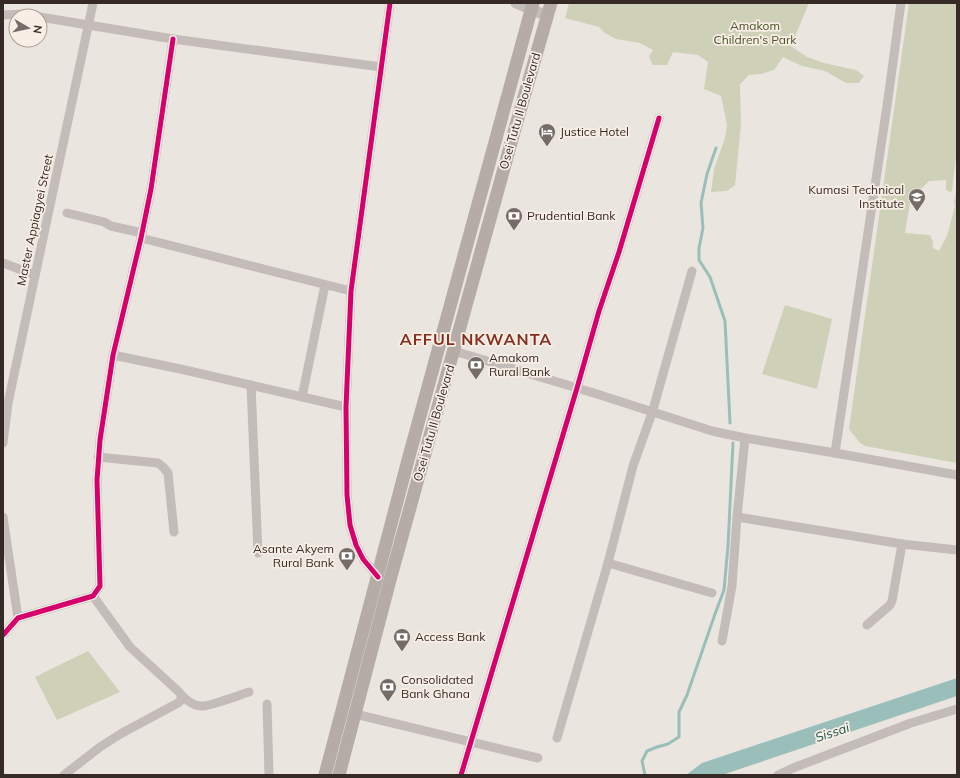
<svg xmlns="http://www.w3.org/2000/svg" width="960" height="778" viewBox="0 0 960 778" font-family="Mulish,sans-serif">
	<style>
		.green { fill: #ced1b8 }
		.water { fill: #9abfbb }
		.lines { fill: none; stroke-linecap: round; stroke-linejoin: round }
		.stream { stroke: #9abfbb; stroke-width: 3 }
		.minor { stroke: #c4bcb8; stroke-width: 9 }
		.tertiary { stroke: #c4bcb8; stroke-width: 11 }
		.secondary { stroke: #b5aca8; stroke-width: 13 }
		.cycleway-casing { stroke: #f9eee5; stroke-width: 8 }
		.cycleway { stroke: #d6006c; stroke-width: 5 }
		.labels { text-anchor: middle; stroke-width: 3.5; stroke-linejoin: round; paint-order: stroke }
		.park-label { font-size: 12px; fill: #48532a; stroke: #f9eee5 }
		.street-label { font-size: 12px; fill: #352a26; stroke: #f9eee5 }
		.poi-label { font-size: 12px; fill: #352a26; stroke: #f9eee5; text-anchor: start }
		.water-label { font-size: 13px; font-style: italic; fill: #1c5755; stroke: #f9eee5 }
		.district-label { font-size: 16px; font-weight: bold; letter-spacing: 1px; fill: #852e1f; stroke: #f9eee5 }
	</style>
	<rect width="100%" height="100%" fill="#ebe5df"/>
	<g class="green">
		<polygon points="569,3 809,3 791,46 807,57 824,63 856,70 864,76 859,83 846,83 825,71 802,66 783,57 774,70 761,74 749,75 740,84 741,125 735,185 727,191 711,192 714,169 725,138 727,125 721,96 704,89 708,62 698,55 673,52 667,65 653,65 649,57 653,50 640,43 616,39 605,33 599,27 565,18"/>
		<polygon points="909,3 957,3 957,149 952,191 949,192 946,189 946,180 929,181 918,192 912,191 905,233 930,235 933,242 933,248 939,251 947,236 955,206 954,202 957,187 957,463 865,446 860,443 849,429"/>
		<polygon points="785,305 832,319 817,389 762,374"/>
		<polygon points="88,651 120,692 57,720 35,677"/>
	</g>
	<polygon class="water" points="957,678 957,696 722,775 686,775 702,763"/>
	<g class="lines">
		<g class="stream">
			<polyline points="716,148 707,174 701,203 703,228 699,248 699,260 710,277 725,321 730,423"/>
			<polyline points="645,775 642,761 647,751 657,747 668,744 679,737 679,712 687,695 715,614 724,590 728,546 733,443"/>
		</g>
		<g class="minor">
			<polyline points="3,15 25,14 36,16"/>
			<polyline points="40,17 173,39 381,67"/>
			<polyline points="67,213 104,222 111,226 142,233"/>
			<polyline points="141,238 351,291"/>
			<polyline points="3,263 35,275"/>
			<polyline points="454,351 597,394 712,431 745,438 835,453 957,475"/>
			<polyline points="113,355 185,370 346,407"/>
			<polyline points="251,385 258,553"/>
			<polyline points="302,397 325,285"/>
			<polyline points="3,443 8,403 93,3"/>
			<polyline points="835,453 888,99 901,3"/>
			<polyline points="98,457 158,463 163,467 168,473 174,532"/>
			<polyline points="3,517 18,618"/>
			<polyline points="737,517 902,544 957,550"/>
			<polyline points="608,563 712,593"/>
			<polyline points="378,577 363,559 356,545 350,525 347,495 346,407 351,291 390,3"/>
			<path d="M93,596L130,647L178,691C183,698 193,706 201,706C209,707 239,695 249,692"/>
			<polyline points="867,625 890,605 892,601 902,544"/>
			<polyline points="3,635 18,618 93,596 100,586 97,480 100,440 113,355 141,238 151,189 173,39"/>
			<polyline points="722,641 732,586 737,517 745,438"/>
			<polyline points="267,704 269,775"/>
			<polyline points="355,714 538,758"/>
			<polyline points="557,738 608,563 633,466 652,413 692,271"/>
			<polyline points="64,775 100,747 122,733 178,703 181,700 181,695"/>
			<polyline points="461,775 577,388 599,311 619,252 659,118"/>
			<polyline points="778,775 793,768 911,723 957,709"/>
		</g>
		<polyline class="tertiary" points="516,3 547,16"/>
		<g class="secondary">
			<polyline points="325,775 408,460 533,3"/>
			<polyline points="339,775 390,580 516,125 551,3"/>
		</g>
		<defs>
			<g id="cycleway">
				<polyline points="378,577 363,559 356,545 350,525 347,495 346,407 351,291 390,3"/>
				<polyline points="3,635 18,618 93,596 100,586 97,480 100,440 113,355 141,238 151,189 173,39"/>
				<polyline points="461,775 577,388 599,311 619,252 659,118"/>
			</g>
		</defs>
		<use href="#cycleway" class="cycleway-casing"/>
		<use href="#cycleway" class="cycleway"/>
	</g>
	<defs>
		<symbol id="hotel-pin" viewBox="-11 -11 22 30"><path d="M0 17L-7.5 6A9.5 9.5 0 1 1 7.5 6Z" fill="#756b67" stroke="#f9eee5"/><path d="M-6-4.5h1.5V1H6V5H4.5V3h-9V5H-6ZM-4 0a1.8 1.8 0 1 1 3.6 0ZM.5 0V-2.5h3Q6-2.5 6 0Z" fill="#fff"/></symbol>
		<symbol id="school-pin" viewBox="-11 -11 22 30"><path d="M0 17L-7.5 6A9.5 9.5 0 1 1 7.5 6Z" fill="#756b67" stroke="#f9eee5"/><path d="M0-5L7-2L0 1L-7-2ZM-4 1L0 2.5L4 1V4Q0 6-4 4Z" fill="#fff"/></symbol>
		<symbol id="bank-pin" viewBox="-11 -11 22 30"><path d="M0 17L-7.5 6A9.5 9.5 0 1 1 7.5 6Z" fill="#756b67" stroke="#f9eee5"/><path d="M-6-4H6V4H-6ZM0-2.3a2.3 2.3 0 1 0 0 4.6a2.3 2.3 0 1 0 0-4.6Z" fill="#fff"/></symbol>
	</defs>
	<g fill-rule="evenodd">
		<use href="#hotel-pin" x="537" y="122" width="20" height="27"/>
		<use href="#school-pin" x="907" y="187" width="20" height="27"/>
		<use href="#bank-pin" x="504" y="206" width="20" height="27"/>
		<use href="#bank-pin" x="466" y="355" width="20" height="27"/>
		<use href="#bank-pin" x="337" y="546" width="20" height="27"/>
		<use href="#bank-pin" x="392" y="627" width="20" height="27"/>
		<use href="#bank-pin" x="378" y="677" width="20" height="27"/>
	</g>
	<g class="labels">
		<g class="park-label">
			<text x="755" y="30">Amakom<tspan x="755" dy="14">Children's Park</tspan></text>
		</g>
		<g class="street-label">
			<text transform="translate(520 111) rotate(-74)" y="4">Osei Tutu II Boulevard</text>
			<text transform="translate(35 220) rotate(-78)" y="4">Master Appiagyei Street</text>
			<text transform="translate(434 423) rotate(-74)" y="4">Osei Tutu II Boulevard</text>
		</g>
		<g class="poi-label">
			<text x="560" y="136">Justice Hotel</text>
			<text x="904" y="194" text-anchor="end">Kumasi Technical<tspan x="904" dy="14">Institute</tspan></text>
			<text x="527" y="220">Prudential Bank</text>
			<text x="489" y="362">Amakom<tspan x="489" dy="14">Rural Bank</tspan></text>
			<text x="334" y="553" text-anchor="end">Asante Akyem<tspan x="334" dy="14">Rural Bank</tspan></text>
			<text x="415" y="641">Access Bank</text>
			<text x="401" y="684">Consolidated<tspan x="401" dy="14">Bank Ghana</tspan></text>
		</g>
		<g class="water-label">
			<text transform="translate(832 732) rotate(-18)" y="5">Sissai</text>
		</g>
		<g class="district-label">
			<text x="476" y="345">AFFUL NKWANTA</text>
		</g>
	</g>
	<rect width="960" height="778" fill="none" stroke="#352a26" stroke-width="8"/>
	<g transform="translate(28 28) rotate(99)"><circle r="19" fill="#f9eee5" stroke="#aba099"/>
	<path d="M0-3L7 15L0 10L-7 15Z" fill="#756b67"/>
	<text y="-6" font-size="11" font-weight="bold" text-anchor="middle" fill="#352a26">N</text>
	</g>
</svg>
